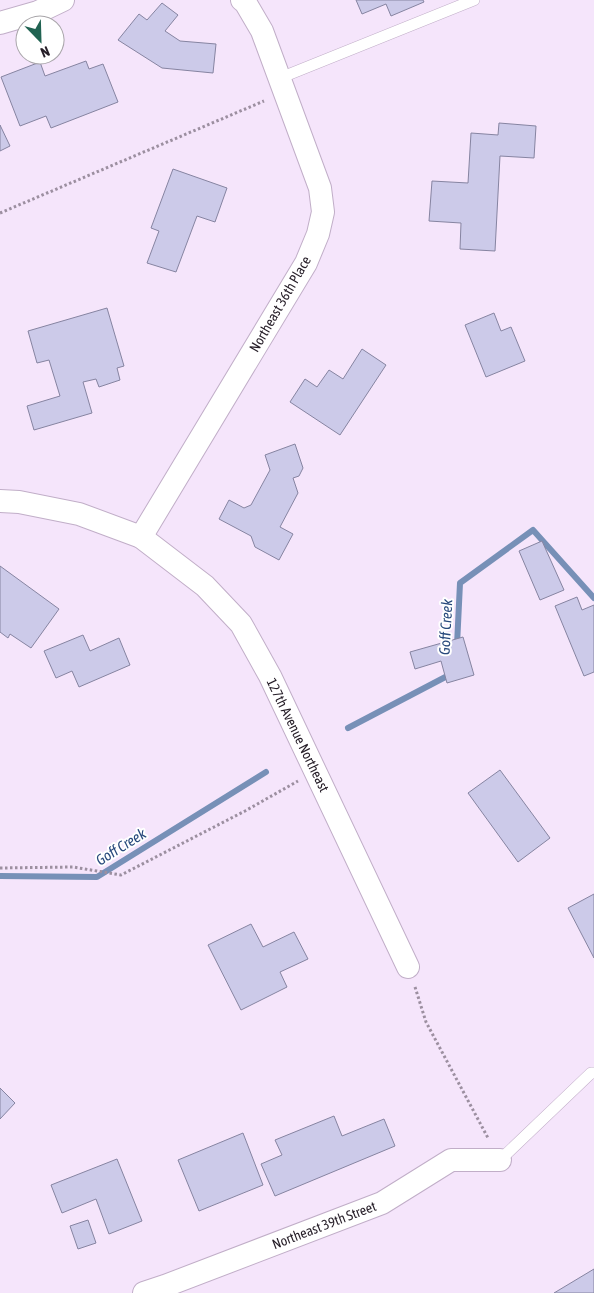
<svg xmlns="http://www.w3.org/2000/svg" width="594" height="1293" viewBox="0 0 594 1293" font-family="'Asap Condensed',sans-serif">
	<style>
		.lines { fill: none; stroke-linecap: round; stroke-linejoin: round }
		.stream { stroke: #7790b7; stroke-width: 6 }
		.building { fill: #cccae9; stroke: #8684a1 }
		.service-casing { stroke: #c1aec8; stroke-width: 12 }
		.minor-casing { stroke: #c1aec8; stroke-width: 24 }
		.path { stroke: #9c8fa0; stroke-width: 3; stroke-dasharray: 2.5 2.5; stroke-linecap: butt }
		.service { stroke: #fff; stroke-width: 11 }
		.minor { stroke: #fff; stroke-width: 22 }
		.labels { text-anchor: middle; stroke-width: 4; stroke-linejoin: round; paint-order: stroke }
		.street-label { font-size: 14px; fill: #251d27; stroke: #fff }
		.water-label { font-size: 15px; font-style: italic; fill: #28497c; stroke: #fff }
	</style>
	<rect width="100%" height="100%" fill="#f5e5fb"/>
	<g class="lines">
		<g class="stream">
			<polyline points="457,645 460,583 533,530 594,598"/>
			<polyline points="348,728 453,673"/>
			<polyline points="0,876 97,877 266,772"/>
		</g>
	</g>
	<g class="building">
		<polygon points="356,0 423,0 424,2 391,16 386,4 362,14"/>
		<polygon points="162,3 178,15 165,31 180,41 216,44 213,73 162,68 118,40 139,14 147,20"/>
		<polygon points="86,61 89,69 103,64 118,102 51,128 46,116 20,126 1,77 40,62 45,76"/>
		<polygon points="499,123 536,126 534,158 500,156 495,251 460,249 461,223 429,221 432,181 468,183 471,133 498,135"/>
		<polygon points="0,125 10,146 0,151"/>
		<polygon points="173,169 227,188 215,222 197,216 176,272 147,263 159,231 151,228"/>
		<polygon points="107,308 124,366 117,368 120,380 99,387 96,379 83,382 92,413 34,430 27,406 60,396 49,360 37,363 28,331"/>
		<polygon points="494,313 501,331 511,327 525,361 486,377 465,325"/>
		<polygon points="362,349 386,365 340,435 290,402 305,379 317,387 329,370 343,379"/>
		<polygon points="295,444 303,468 299,476 293,478 298,493 280,527 293,534 279,560 255,547 251,536 219,519 229,500 244,508 251,505 270,470 265,455"/>
		<polygon points="542,541 564,590 540,600 519,551"/>
		<polygon points="0,566 59,609 31,648 10,634 8,638 0,632"/>
		<polygon points="577,597 582,610 594,605 594,672 584,676 555,606"/>
		<polygon points="83,635 90,651 119,638 130,665 79,687 72,671 56,678 44,651"/>
		<polygon points="463,637 474,675 447,683 441,661 415,669 410,652"/>
		<polygon points="500,770 550,838 518,862 468,793"/>
		<polygon points="594,894 594,958 568,908"/>
		<polygon points="251,924 263,947 294,932 308,959 280,972 287,987 241,1010 208,945"/>
		<polygon points="0,1088 15,1103 0,1119"/>
		<polygon points="334,1116 342,1136 384,1119 395,1146 275,1196 261,1164 282,1155 275,1140"/>
		<polygon points="243,1133 263,1185 199,1211 178,1160"/>
		<polygon points="117,1159 142,1221 109,1234 96,1199 62,1213 51,1185"/>
		<polygon points="88,1220 96,1243 78,1249 70,1226"/>
		<polygon points="594,1269 594,1293 554,1293"/>
	</g>
	<g class="lines">
		<defs>
			<g id="service">
				<polyline points="280,78 474,0"/>
				<polyline points="500,1160 591,1073 594,1073"/>
			</g>
			<g id="minor">
				<polyline points="0,23 38,12 63,0"/>
				<polyline points="0,501 19,502 79,514 141,537 205,586 241,624 270,676 408,967"/>
				<polyline points="141,537 306,263 318,234 323,212 320,188 262,31 245,2 242,0"/>
				<polyline points="144,1293 165,1286 382,1203 451,1160 500,1160"/>
			</g>
		</defs>
		<use href="#service" class="service-casing"/>
		<use href="#minor" class="minor-casing"/>
		<g class="path">
			<polyline points="0,213 264,101"/>
			<polyline points="0,868 73,867 121,875 245,811 298,781"/>
			<polyline points="415,987 426,1022 488,1138"/>
		</g>
		<use href="#service" class="service"/>
		<use href="#minor" class="minor"/>
	</g>
	<g class="labels">
		<g class="street-label">
			<text transform="translate(280 304) rotate(-60)" y="5">Northeast 36th Place</text>
			<text transform="translate(298 735) rotate(64)" y="5">127th Avenue Northeast</text>
			<text transform="translate(324 1225) rotate(-21)" y="5">Northeast 39th Street</text>
		</g>
		<g class="water-label">
			<text transform="translate(446 627) rotate(-87)" y="5">Goff Creek</text>
			<text transform="translate(121 847) rotate(-32)" y="5">Goff Creek</text>
		</g>
	</g>
	<g transform="translate(40 40) rotate(157)"><circle r="24" fill="#ffffff" stroke="#a8a5a9"/>
	<path d="M0-4L9 19L0 12L-9 19Z" fill="#216352"/>
	<text y="-8" font-size="14" font-weight="bold" text-anchor="middle" fill="#251d27">N</text>
	</g>
</svg>
